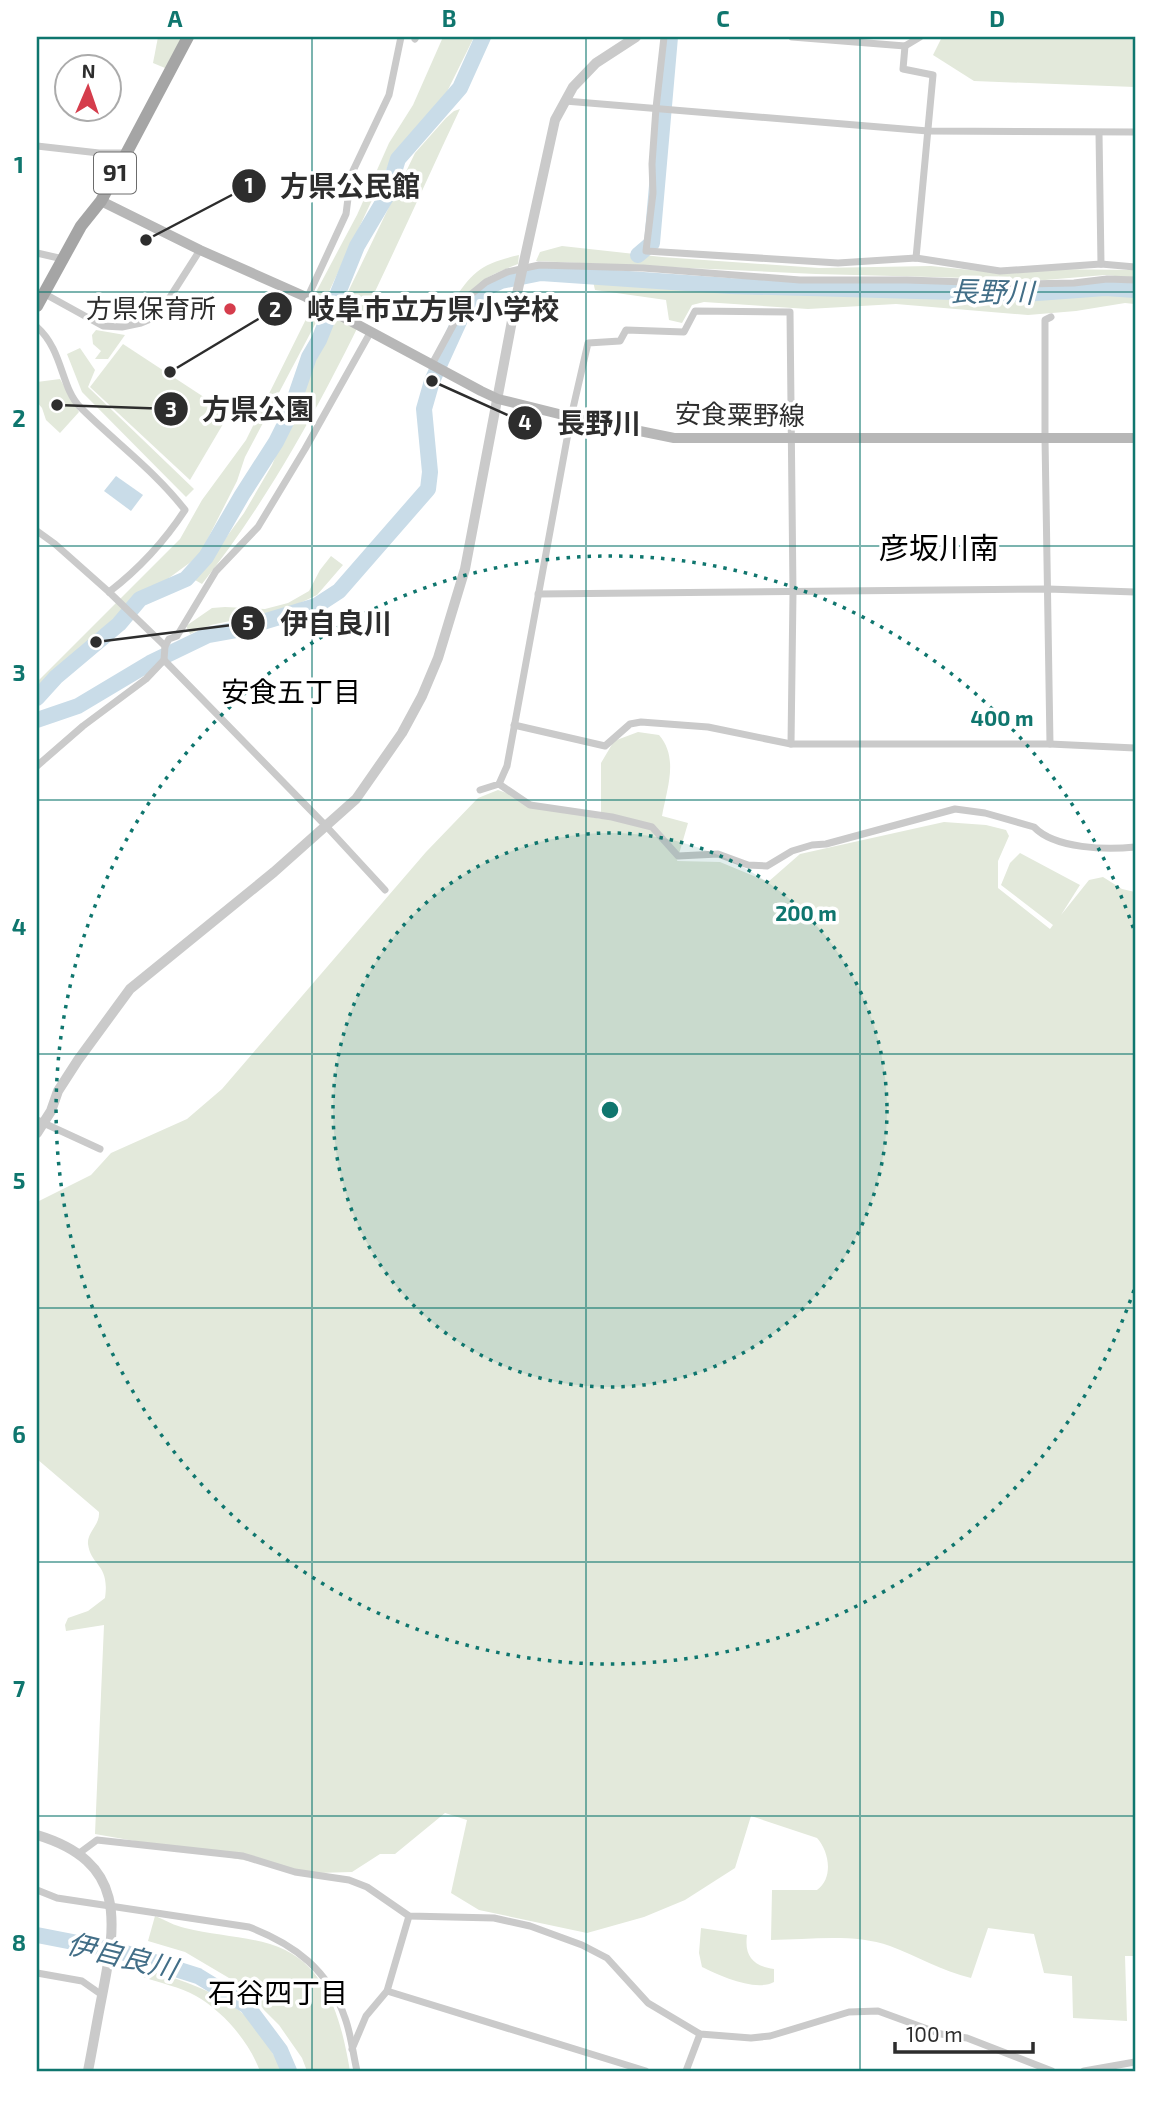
<svg xmlns="http://www.w3.org/2000/svg" width="1172" height="2108" viewBox="0 0 1172 2108" font-family="'Exo 2','Noto Sans JP',sans-serif">
	<style>
		.green { fill: #e3e9db }
		.water { fill: #c9dce8 }
		.lines { fill: none; stroke-linecap: round; stroke-linejoin: round }
		.river { stroke: #c9dce8; stroke-width: 16 }
		.minor { stroke: #cacaca; stroke-width: 7 }
		.tertiary { stroke: #cacaca; stroke-width: 10 }
		.secondary { stroke: #b7b7b7; stroke-width: 10 }
		.primary { stroke: #a5a5a5; stroke-width: 12 }
		.grid { fill: none; stroke: #0f766e; stroke-width: 2; stroke-opacity: 0.55 }
		.ring { fill: none; stroke: #0f766e; stroke-width: 3.5; stroke-dasharray: 3.5 7 }
		.poi-dot { fill: #d53d4c; stroke: #fff; stroke-width: 2.5 }
		.labels { text-anchor: middle; stroke-width: 7; stroke-linejoin: round; paint-order: stroke }
		.shield { fill: #fff; stroke: #6c6c6c; stroke-width: 2 }
		.shield-label { font-size: 24px; font-weight: bold; fill: #2d2d2d }
		.poi-label { font-size: 26px; fill: #2d2d2d; stroke: #fff; text-anchor: end }
		.street-label { font-size: 26px; fill: #2d2d2d; stroke: #fff }
		.water-label { font-size: 28px; font-style: italic; fill: #426e87; stroke: #fff }
		.neighbourhood-label { font-size: 28px; fill: #000; stroke: #fff }
		.quarter-label { font-size: 30px; fill: #000; stroke: #fff }
		.centre { fill: #0f766e; stroke: #fff; stroke-width: 3.5 }
		.ring-label { font-size: 21px; text-anchor: middle; font-weight: bold; fill: #0f766e; stroke: #fff; stroke-width: 7; stroke-linejoin: round; paint-order: stroke }
		.leader { fill: none; stroke: #2d2d2d; stroke-width: 2.5 }
		.callout-dot { fill: #2d2d2d; stroke: #fff; stroke-width: 2.5 }
		.mark-label { font-size: 21px; text-anchor: middle; font-weight: bold; fill: #fff }
		.callout-label { font-size: 28px; text-anchor: middle; font-weight: bold; fill: #2d2d2d; stroke: #fff; stroke-width: 7; stroke-linejoin: round; paint-order: stroke }
		.neatline { fill: none; stroke: #0f766e; stroke-width: 2.5 }
		.grid-label { font-size: 23px; text-anchor: middle; font-weight: bold; fill: #0f766e }
	</style>
	<rect width="100%" height="100%" fill="#fff"/>
	<g class="green">
		<polygon points="158,37 182,37 165,68 153,63"/>
		<polygon points="443,37 474,37 436,114 403,142 388,166 326,298 315,294 357,215 389,143 413,105"/>
		<polygon points="942,37 1135,37 1135,87 974,81 933,55"/>
		<path d="M460,109C383,272 314,442 202,584L195,580L244,513L272,465L320,350L415,153L446,118L454,111Z"/>
		<polygon points="562,246 662,257 819,268 931,266 990,272 1042,269 1135,270 1135,278 1105,275 1045,280 816,274 536,261 540,252"/>
		<path d="M519,255L518,264C490,275 477,280 460,306L452,303C472,271 483,263 519,255Z"/>
		<polygon points="592,277 724,286 1029,298 1104,292 1135,294 1135,304 1125,303 1076,311 1028,315 896,304 808,309 704,302 692,305 682,323 669,320 666,300 595,290"/>
		<polygon points="311,309 321,313 245,457 237,481 199,556 158,586 145,591 37,692 37,682 180,539 202,500 246,440"/>
		<polygon points="96,330 125,335 108,359 95,359 101,351 93,344 92,335"/>
		<polygon points="123,344 219,407 216,412 226,419 190,480 90,387"/>
		<polygon points="80,348 95,370 88,387 194,489 186,497 82,392 67,354"/>
		<polygon points="60,379 79,412 60,433 46,420 42,408 37,402 37,382"/>
		<polygon points="331,556 343,565 317,595 281,612 249,617 211,625 190,634 186,626 212,608 225,607 265,609 288,603 309,591 320,570"/>
		<path d="M638,732L659,735C679,758 667,788 662,816L688,823L677,861L720,862L768,882L800,854L944,822L986,825L1006,830L1009,836L998,861V888L1050,929L1053,925L1001,885L1010,863L1020,853L1080,885L1061,915L1089,880L1103,877L1122,889L1135,892V1956H1125L1127,2021L1073,2018L1072,1976L1044,1973L1034,1934L988,1928L971,1978C942,1971 917,1956 890,1946C853,1933 809,1940 771,1940L772,1890H817C834,1878 829,1851 817,1838L751,1816L735,1868L685,1900L644,1917L587,1933L479,1910L451,1893L467,1820L445,1813L395,1854H380L352,1872L317,1873L95,1834L104,1625L66,1631L65,1625L68,1618L88,1611L105,1598C110,1563 91,1567 88,1544C87,1532 100,1525 99,1512L37,1459V1202L91,1175L111,1153L187,1119L222,1089L426,852L478,798L498,790L553,809L601,819V763L614,741Z"/>
		<path d="M155,1916C165,1920 175,1926 185,1928C213,1935 242,1936 270,1944C327,1961 341,2019 350,2071H307L302,2058L279,2025L264,2010L251,1991L185,1952L148,1941Z"/>
		<path d="M701,1928L747,1935C744,1957 754,1966 774,1969V1982C756,1992 720,1976 702,1967L699,1953Z"/>
		<path d="M146,1969C183,1981 222,1992 250,2020C263,2033 273,2055 283,2071H260C249,2042 224,2012 196,1996C180,1987 160,1983 143,1977Z"/>
	</g>
	<polygon class="water" points="116,476 143,495 131,511 104,491"/>
	<g class="lines">
		<g class="river">
			<polyline points="638,255 652,243 670,37"/>
			<polyline points="37,698 56,677 119,624 140,599 186,579 206,557 242,495 276,442 288,418 309,357 319,340 357,246 386,197 398,159 460,88 483,37"/>
			<polyline points="37,720 78,706 150,663 208,635 236,630 316,606 339,591 428,489 430,472 424,409 432,381 463,313 486,288 501,281 541,273 730,286 1024,294 1105,288 1135,290"/>
			<polyline points="37,1935 119,1951 198,1976 247,2006 280,2050 289,2071"/>
		</g>
		<g class="minor">
			<polyline points="664,37 656,108 652,164 653,193 646,251 838,263 916,258 1000,271 1101,264 1135,267"/>
			<polyline points="792,37 905,46 920,37"/>
			<polyline points="415,39 416,37"/>
			<polyline points="905,46 903,69 933,75 916,258"/>
			<polyline points="565,101 928,131 1135,132"/>
			<polyline points="1099,133 1101,264"/>
			<polyline points="37,146 99,153 125,153"/>
			<polyline points="37,253 63,259"/>
			<polyline points="310,292 346,214 351,175 389,95 401,37"/>
			<polyline points="45,294 103,326 122,327 141,323 153,318 165,305 200,250"/>
			<path d="M37,327C63,350 61,388 80,407C115,442 155,471 185,510C164,542 139,569 109,592"/>
			<polyline points="431,366 469,296 486,282 507,272 539,265 643,268 800,280 907,280 1025,284 1074,283 1107,279 1135,280"/>
			<polyline points="37,531 55,544 109,592 165,646"/>
			<polyline points="538,594 1048,589 1135,592"/>
			<polyline points="164,660 326,826 385,890"/>
			<polyline points="514,725 605,746 630,724 641,722 708,727 791,744 1050,744 1135,748"/>
			<polyline points="1050,744 1045,438 1045,320 1051,317"/>
			<polyline points="37,766 83,726 146,679 164,660 165,646 169,639 177,636 216,571 258,527 305,449 370,333"/>
			<path d="M499,784L530,805L612,817L652,827L678,856L718,854L748,865L767,866L792,851L812,845L826,844L955,809L985,813L1034,827C1055,849 1107,850 1135,847"/>
			<polyline points="480,790 499,784 507,766 571,417 588,343 620,341 626,330 684,332 695,311 790,312 793,593 791,744"/>
			<polyline points="37,1120 100,1149"/>
			<polyline points="78,1854 97,1840 243,1856 295,1872 349,1880 367,1887 409,1916 494,1918 530,1926 582,1945 607,1958 648,2003 700,2034 751,2038 770,2036 849,2012 878,2011 941,2034 967,2038 1052,2071"/>
			<path d="M37,1890L57,1898L249,1927C294,1944 329,1970 345,2018C351,2034 353,2054 357,2071"/>
			<polyline points="37,1973 82,1981 102,1995"/>
			<polyline points="387,1991 646,2071"/>
			<polyline points="352,2049 366,2016 387,1991 409,1916"/>
			<polyline points="686,2071 700,2034"/>
			<polyline points="1084,2071 1135,2062"/>
		</g>
		<g class="tertiary">
			<polyline points="37,1133 51,1111 58,1091 78,1060 130,989 274,872 356,799 402,733 422,696 438,658 465,569 518,289 555,120 573,87 596,63 636,37"/>
			<path d="M37,1835C126,1862 117,1920 102,1996C97,2021 93,2046 88,2071"/>
		</g>
		<polyline class="secondary" points="101,201 200,250 306,297 481,391 498,399 571,417 674,438 1135,438"/>
		<polyline class="primary" points="37,306 81,226 101,201 188,37"/>
	</g>
	<path class="grid" d="M312,37V2071M586,37V2071M860,37V2071M37,292H1135M37,546H1135M37,800H1135M37,1054H1135M37,1308H1135M37,1562H1135M37,1816H1135"/>
	<circle cx="610" cy="1110" r="277" fill="#0f766e" fill-opacity=".12"/>
	<g class="ring">
		<circle cx="610" cy="1110" r="277"/>
		<path d="M1134 1290A554 554 0 1 1 1134 930"/>
	</g>
	<circle class="poi-dot" cx="230" cy="309" r="7"/>
	<g class="labels">
		<rect class="shield" x="94" y="152.5" width="42" height="41" rx="5"/>
		<g class="shield-label">
			<text x="115" y="181">91</text>
		</g>
		<g class="poi-label">
			<text x="216" y="318">方県保育所</text>
		</g>
		<g class="street-label">
			<text transform="translate(740 415) rotate(1)" y="9">安食粟野線</text>
		</g>
		<g class="water-label">
			<text transform="translate(992 292) rotate(1)" y="10">長野川</text>
			<text transform="translate(122 1956) rotate(14)" y="10">伊自良川</text>
		</g>
		<g class="neighbourhood-label">
			<text x="291" y="702">安食五丁目</text>
			<text x="278" y="2003">石谷四丁目</text>
		</g>
		<g class="quarter-label">
			<text x="939" y="559">彦坂川南</text>
		</g>
	</g>
	<circle cx="610" cy="1110" r="10" class="centre"/>
	<g class="ring-label">
		<text x="1002" y="726">400 m</text>
		<text x="806" y="921">200 m</text>
	</g>
	<path class="leader" d="M146 240L249 186M170 372L275 309M57 405L171 409M432 381L525 423M96 642L248 623"/>
	<g class="callout-dot">
		<circle cx="146" cy="240" r="7"/>
		<circle cx="170" cy="372" r="7"/>
		<circle cx="57" cy="405" r="7"/>
		<circle cx="432" cy="381" r="7"/>
		<circle cx="96" cy="642" r="7"/>
		<circle cx="249" cy="186" r="18"/>
		<circle cx="275" cy="309" r="18"/>
		<circle cx="171" cy="409" r="18"/>
		<circle cx="525" cy="423" r="18"/>
		<circle cx="248" cy="623" r="18"/>
	</g>
	<g class="mark-label">
		<text x="249" y="193">1</text>
		<text x="275" y="317">2</text>
		<text x="171" y="417">3</text>
		<text x="525" y="430">4</text>
		<text x="248" y="630">5</text>
	</g>
	<g class="callout-label">
		<text x="350" y="196">方県公民館</text>
		<text x="433" y="319">岐阜市立方県小学校</text>
		<text x="258" y="419">方県公園</text>
		<text x="599" y="433">長野川</text>
		<text x="336" y="633">伊自良川</text>
	</g>
	<rect width="1172" height="2108" fill="none" stroke="#ffffff" stroke-width="77"/>
	<g transform="translate(88 88) rotate(2)"><circle r="33" fill="#ffffff" stroke="#ababab" stroke-width="2"/>
	<path d="M0-5L12 26L0 18L-12 26Z" fill="#d53d4c"/>
	<text y="-10" font-size="19" font-weight="bold" text-anchor="middle" fill="#2d2d2d">N</text>
	</g>
	<path d="M895 2042v10h138v-10" fill="none" stroke="#2d2d2d" stroke-width="3.5"/>
	<text x="906" y="2042" font-size="21" fill="#2d2d2d" stroke="#ffffff" stroke-width="5" paint-order="stroke">100 m</text>
	<rect x="38" y="38" width="1096" height="2032" class="neatline"/>
	<g class="grid-label">
		<text x="175" y="27">A</text>
		<text x="449" y="27">B</text>
		<text x="723" y="27">C</text>
		<text x="997" y="27">D</text>
		<text x="19" y="173">1</text>
		<text x="19" y="427">2</text>
		<text x="19" y="681">3</text>
		<text x="19" y="935">4</text>
		<text x="19" y="1189">5</text>
		<text x="19" y="1443">6</text>
		<text x="19" y="1697">7</text>
		<text x="19" y="1951">8</text>
	</g>
</svg>
